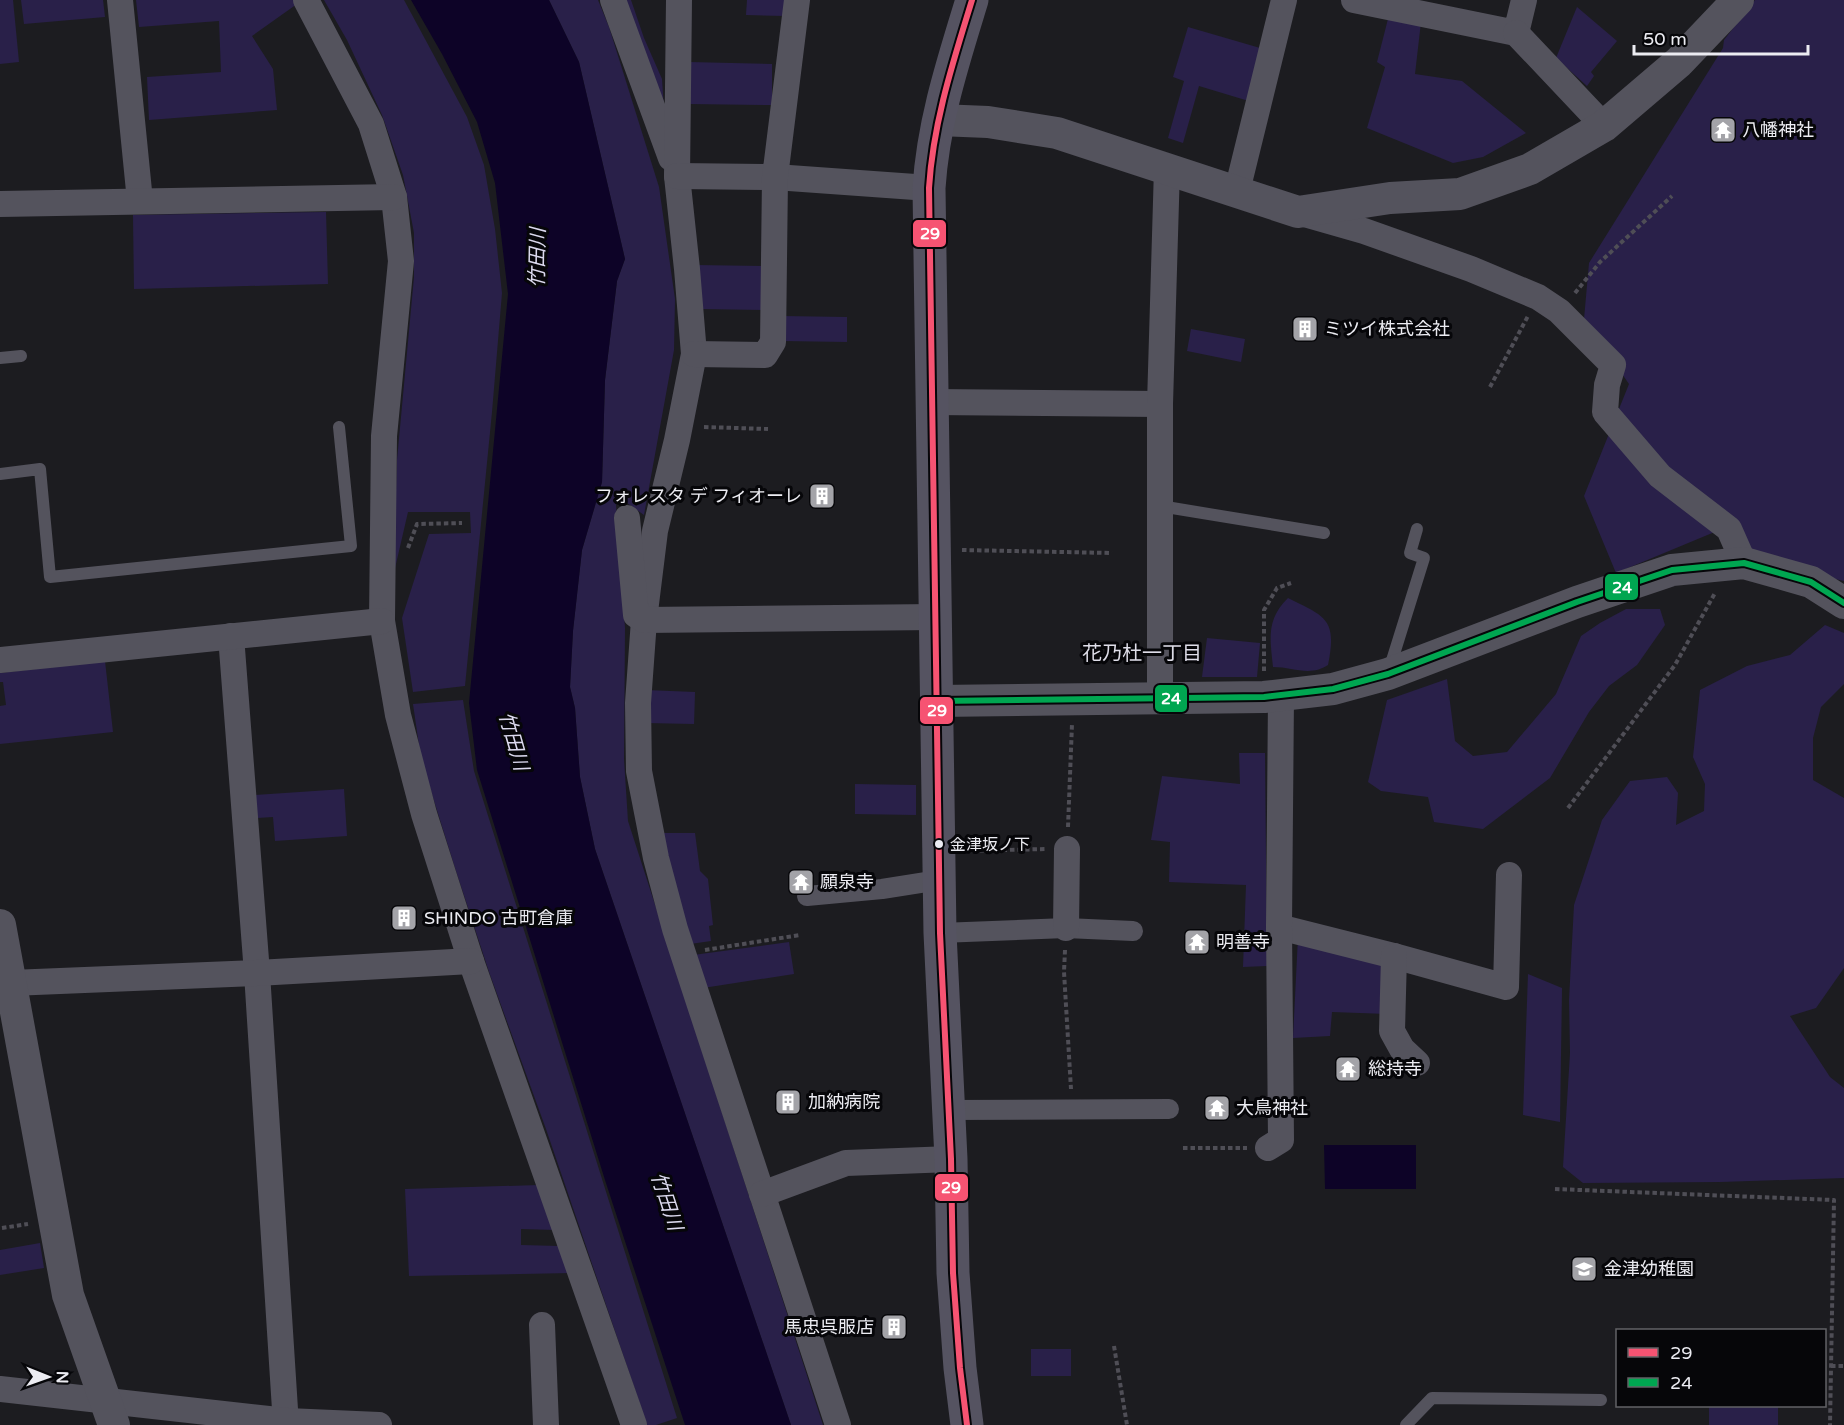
<svg xmlns="http://www.w3.org/2000/svg" width="1844" height="1425" viewBox="0 0 1844 1425" font-family="'Varela Round','Noto Sans JP',sans-serif">
	<style>
		.green { fill: #292049 }
		.water { fill: #0d0327 }
		.lines { fill: none; stroke-linecap: round; stroke-linejoin: round }
		.path { stroke: #4f4e56; stroke-width: 4; stroke-dasharray: 4.5 3; stroke-linecap: butt }
		.service { stroke: #54535d; stroke-width: 12 }
		.pedestrian { stroke: #54535d; stroke-width: 20 }
		.minor { stroke: #54535d; stroke-width: 26 }
		.tertiary { stroke: #54535d; stroke-width: 32 }
		.primary { stroke: #555361; stroke-width: 33 }
		.bus-1-casing { stroke: #060609; stroke-width: 10 }
		.bus-2-casing { stroke: #060609; stroke-width: 10 }
		.bus-1 { stroke: #f65372; stroke-width: 6 }
		.bus-2 { stroke: #00a651; stroke-width: 6 }
		.bus-dot { fill: #ececf2; stroke: #060609; stroke-width: 2 }
		.labels { text-anchor: middle; stroke-width: 6; stroke-linejoin: round; paint-order: stroke }
		.bus-label { font-size: 16px; fill: #ececf2; stroke: #060609; text-anchor: start }
		.poi-label { font-size: 18px; fill: #ececf2; stroke: #060609; text-anchor: start }
		.water-label { font-size: 20px; font-style: italic; fill: #dbd9ee; stroke: #060609 }
		.neighbourhood-label { font-size: 20px; fill: #dedde8; stroke: #060609 }
		.line-badge { stroke: #060609; stroke-width: 2 }
		.badge-label { font-size: 16px; text-anchor: middle; font-weight: bold; fill: #fff }
	</style>
	<rect width="100%" height="100%" fill="#1c1c20"/>
	<g class="green">
		<polygon points="0,0 13,0 19,62 0,64"/>
		<polygon points="21,0 103,0 105,17 24,24"/>
		<polygon points="136,0 295,0 297,4 252,36 273,69 277,110 149,120 147,77 221,72 219,21 139,27"/>
		<polygon points="324,0 404,0 467,117 484,165 495,229 502,293 492,412 465,686 413,692 402,618 429,534 471,533 470,512 408,512 393,577 397,460 414,277 414,233 403,175 382,115 347,40"/>
		<polygon points="549,0 598,0 609,27 659,187 675,299 674,350 644,515 623,500 616,505 625,628 624,759 628,821 823,1425 791,1425 595,849 580,777 575,708 570,687 573,630 582,550 602,482 605,380 617,281 625,259 579,62"/>
		<polygon points="625,0 631,0 644,38 662,79 664,109"/>
		<polygon points="747,0 786,0 785,16 746,15"/>
		<polygon points="1755,0 1844,0 1844,581 1774,565 1717,531 1616,573 1584,496 1629,384 1584,319 1589,263 1723,48 1724,40"/>
		<polygon points="1577,7 1617,41 1591,72 1594,76 1587,86 1556,58"/>
		<polygon points="1389,15 1421,22 1415,74 1462,81 1526,133 1483,157 1453,163 1367,128 1385,67 1377,62"/>
		<polygon points="1188,27 1267,50 1252,102 1199,86 1183,143 1168,138 1184,81 1173,77"/>
		<polygon points="689,62 772,64 772,105 688,104"/>
		<polygon points="326,212 328,284 134,289 133,215"/>
		<polygon points="694,265 769,266 768,310 699,309"/>
		<polygon points="782,316 847,317 847,342 782,341"/>
		<polygon points="1191,329 1245,339 1241,362 1187,351"/>
		<path d="M1288,598C1327,617 1337,620 1328,665C1310,677 1293,667 1273,667C1270,638 1266,620 1288,598Z"/>
		<polygon points="1626,609 1660,609 1665,625 1637,665 1609,686 1589,712 1550,778 1483,829 1434,822 1428,797 1381,791 1368,782 1387,700 1447,679 1455,741 1473,756 1507,752 1556,694 1581,636 1600,623"/>
		<polygon points="1825,625 1844,633 1844,684 1821,707 1813,738 1813,780 1844,798 1844,968 1816,1008 1790,1016 1830,1077 1844,1088 1844,1178 1720,1182 1583,1183 1563,1167 1570,1053 1569,1000 1574,905 1602,820 1630,781 1667,777 1678,793 1676,825 1704,811 1705,784 1693,757 1700,690 1747,666 1790,655"/>
		<polygon points="1207,638 1260,643 1257,677 1202,677"/>
		<polygon points="105,661 113,732 0,744 0,706 6,705 3,682 0,682 0,673"/>
		<polygon points="646,690 695,692 694,724 645,723"/>
		<polygon points="463,700 474,771 677,1418 656,1425 647,1425 546,1129 489,972 455,868 421,759 413,704"/>
		<polygon points="1239,753 1265,753 1267,966 1243,967 1246,885 1169,882 1170,842 1151,840 1162,776 1240,784"/>
		<polygon points="855,784 916,785 916,815 855,814"/>
		<polygon points="344,789 347,836 275,841 273,817 257,818 255,795"/>
		<polygon points="660,833 695,833 700,871 708,879 713,925 709,926 711,941 690,944"/>
		<polygon points="1298,937 1388,962 1387,1014 1332,1012 1330,1036 1293,1038"/>
		<polygon points="789,942 794,974 703,988 693,955"/>
		<polygon points="1528,974 1562,988 1560,1122 1523,1115"/>
		<polygon points="539,1185 556,1230 521,1229 521,1245 559,1246 572,1273 409,1276 405,1189"/>
		<polygon points="40,1243 44,1268 0,1275 0,1250"/>
		<rect x="1031" y="1349" width="40" height="27"/>
		<rect x="1709" y="1406" width="69" height="19"/>
	</g>
	<g class="water">
		<polygon points="411,0 549,0 579,62 625,259 617,281 605,380 602,482 582,550 573,631 570,687 575,708 580,777 595,849 791,1425 685,1425 605,1180 477,770 469,703 508,294 495,183 477,122 442,54"/>
		<polygon points="1324,1145 1416,1145 1416,1189 1325,1189"/>
	</g>
	<g class="lines">
		<g class="path">
			<polyline points="1575,293 1600,262 1672,196"/>
			<polyline points="1490,387 1528,316"/>
			<polyline points="704,427 768,429"/>
			<polyline points="408,548 417,524 462,523"/>
			<polyline points="962,550 1112,553"/>
			<polyline points="1264,671 1264,610 1277,588 1291,583"/>
			<polyline points="1568,808 1675,665 1715,593"/>
			<polyline points="1068,827 1072,724"/>
			<polyline points="965,851 1045,849"/>
			<polyline points="705,950 800,935"/>
			<polyline points="1065,950 1064,972 1071,1089"/>
			<polyline points="1183,1148 1247,1148"/>
			<polyline points="1555,1189 1834,1200 1830,1425"/>
			<polyline points="2,1228 28,1224"/>
			<polyline points="1114,1346 1127,1425"/>
			<polyline points="1831,1366 1844,1366"/>
		</g>
		<g class="service">
			<polyline points="0,358 21,356"/>
			<polyline points="0,474 40,469 50,577 351,546 339,427"/>
			<polyline points="1160,506 1324,533"/>
			<polyline points="1389,670 1424,558 1410,553 1417,529"/>
			<polyline points="1406,1425 1432,1398 1601,1400"/>
		</g>
		<g class="pedestrian">
			<polyline points="807,896 882,889 939,880"/>
			<polyline points="940,933 1066,928 1133,931"/>
			<polyline points="949,1110 1169,1109"/>
		</g>
		<g class="minor">
			<polyline points="120,0 140,201"/>
			<polyline points="306,0 371,124 394,197 401,261 384,436 382,621 398,715 424,814 471,961 634,1425"/>
			<polyline points="613,0 671,158"/>
			<polyline points="679,0 677,176 687,269 694,354 677,440 655,531 644,620 638,703 639,771 656,858 675,929 838,1425"/>
			<polyline points="1354,0 1516,33 1524,0"/>
			<polyline points="1516,33 1604,126"/>
			<polyline points="677,176 775,177 929,188"/>
			<polyline points="1237,191 1284,0"/>
			<polyline points="0,204 394,197"/>
			<polyline points="1301,213 1364,231 1471,269 1538,297 1559,311 1613,365 1607,385 1605,412 1660,476 1729,529 1744,563"/>
			<polyline points="694,354 765,355 773,342 775,177 797,0"/>
			<polyline points="931,402 1160,404"/>
			<polyline points="627,518 636,615 644,620 936,617"/>
			<polyline points="231,636 257,973 286,1425"/>
			<polyline points="0,660 382,621"/>
			<polyline points="1160,698 1160,404 1167,168"/>
			<polyline points="1279,927 1394,956 1506,987 1509,875"/>
			<polyline points="1066,928 1067,849"/>
			<polyline points="1394,956 1392,1031 1402,1049 1417,1063"/>
			<polyline points="11,983 257,973 471,961"/>
			<polyline points="1268,1148 1281,1140 1279,927 1281,696"/>
			<polyline points="762,1194 846,1163 951,1159"/>
			<polyline points="542,1325 546,1425"/>
			<polyline points="0,1389 287,1421 379,1425"/>
		</g>
		<g class="tertiary">
			<polyline points="939,120 988,122 1057,133 1298,212 1390,198 1460,194 1530,169 1604,126 1679,62 1738,0"/>
			<polyline points="937,701 1264,697 1333,689 1388,674 1577,602 1672,570 1744,563 1811,582 1844,603"/>
			<polyline points="0,925 68,1295 114,1425"/>
		</g>
		<path class="primary" d="M967,1425L960,1368L953,1273L951,1159L940,933L929,188C933,123 953,62 972,0"/>
		<defs>
			<path id="bus-1" d="M967,1425L960,1368L953,1273L951,1159L940,933L929,188C933,123 953,62 972,0"/>
			<polyline id="bus-2" points="937,701 1264,697 1333,689 1388,674 1577,602 1672,570 1744,563 1811,582 1844,603"/>
		</defs>
		<use href="#bus-1" class="bus-1-casing"/>
		<use href="#bus-2" class="bus-2-casing"/>
		<use href="#bus-1" class="bus-1"/>
		<use href="#bus-2" class="bus-2"/>
	</g>
	<defs>
		<symbol id="temple-square" viewBox="-11 -11 22 22"><rect x="-9" y="-9" width="18" height="18" rx="4" fill="#a3a3a8" stroke="#060609"/><path d="M0-6L5-2H3V0L6.5 2.5H4V6H1.5V3h-3V6H-4V2.5H-6.5L-3 0V-2H-5Z" fill="#fff"/></symbol>
		<symbol id="building-square" viewBox="-11 -11 22 22"><rect x="-9" y="-9" width="18" height="18" rx="4" fill="#a3a3a8" stroke="#060609"/><path d="M-4-6H4V6H1V3H-1V6H-4ZM-2.5-4.3h1.7v1.8h-1.7ZM.8-4.3h1.7v1.8H.8ZM-2.5-1h1.7V.8h-1.7ZM.8-1h1.7V.8H.8Z" fill="#fff"/></symbol>
		<symbol id="school-square" viewBox="-11 -11 22 22"><rect x="-9" y="-9" width="18" height="18" rx="4" fill="#a3a3a8" stroke="#060609"/><path d="M0-5L7-2L0 1L-7-2ZM-4 1L0 2.5L4 1V4Q0 6-4 4Z" fill="#fff"/></symbol>
	</defs>
	<g fill-rule="evenodd">
		<use href="#temple-square" x="1708" y="115" width="30" height="30"/>
		<use href="#building-square" x="1290" y="314" width="30" height="30"/>
		<use href="#building-square" x="807" y="481" width="30" height="30"/>
		<use href="#temple-square" x="786" y="867" width="30" height="30"/>
		<use href="#building-square" x="389" y="903" width="30" height="30"/>
		<use href="#temple-square" x="1182" y="927" width="30" height="30"/>
		<use href="#temple-square" x="1333" y="1054" width="30" height="30"/>
		<use href="#building-square" x="773" y="1087" width="30" height="30"/>
		<use href="#temple-square" x="1202" y="1093" width="30" height="30"/>
		<use href="#school-square" x="1569" y="1254" width="30" height="30"/>
		<use href="#building-square" x="879" y="1312" width="30" height="30"/>
	</g>
	<circle class="bus-dot" cx="939" cy="844" r="5"/>
	<g class="labels">
		<g class="bus-label">
			<text x="950" y="850">金津坂ノ下</text>
		</g>
		<g class="poi-label">
			<text x="1742" y="136">八幡神社</text>
			<text x="1324" y="335">ミツイ株式会社</text>
			<text x="802" y="502" text-anchor="end">フォレスタ デ フィオーレ</text>
			<text x="820" y="888">願泉寺</text>
			<text x="424" y="924">SHINDO 古町倉庫</text>
			<text x="1216" y="948">明善寺</text>
			<text x="1368" y="1075">総持寺</text>
			<text x="808" y="1108">加納病院</text>
			<text x="1236" y="1114">大鳥神社</text>
			<text x="1604" y="1275">金津幼稚園</text>
			<text x="874" y="1333" text-anchor="end">馬忠呉服店</text>
		</g>
		<g class="water-label">
			<text transform="translate(537 258) rotate(-89)" y="7">竹田川</text>
			<text transform="translate(514 741) rotate(74)" y="7">竹田川</text>
			<text transform="translate(667 1201) rotate(72)" y="7">竹田川</text>
		</g>
		<g class="neighbourhood-label">
			<text x="1142" y="660">花乃杜一丁目</text>
		</g>
	</g>
	<g class="line-badge">
		<rect x="912" y="219" width="35" height="29" rx="6" fill="#f65372"/>
		<rect x="1604" y="573" width="35" height="28" rx="6" fill="#00a651"/>
		<rect x="1154" y="684" width="34" height="29" rx="6" fill="#00a651"/>
		<rect x="919" y="696" width="35" height="29" rx="6" fill="#f65372"/>
		<rect x="934" y="1173" width="35" height="29" rx="6" fill="#f65372"/>
	</g>
	<g class="badge-label">
		<text x="930" y="239">29</text>
		<text x="1622" y="593">24</text>
		<text x="1171" y="704">24</text>
		<text x="937" y="716">29</text>
		<text x="951" y="1193">29</text>
	</g>
	<rect x="1616" y="1329" width="210" height="78" fill="#060609" stroke="#626266" stroke-width="1.5"/>
	<rect x="1628" y="1348" width="30" height="9" fill="#f65372" stroke="#626266" stroke-width="1.5"/>
	<text x="1670" y="1359" font-size="18" fill="#ececf2">29</text>
	<rect x="1628" y="1378" width="30" height="9" fill="#00a651" stroke="#626266" stroke-width="1.5"/>
	<text x="1670" y="1389" font-size="18" fill="#ececf2">24</text>
	<g transform="translate(48 1377) rotate(91)" stroke="#060609" stroke-width="4.5" paint-order="stroke">
	<path d="M0-4.5L10 22L0 15L-10 22Z" fill="#ececf2"/>
	<text y="-9" font-size="16" font-weight="bold" text-anchor="middle" fill="#ececf2">N</text>
	</g>
	<path d="M1634 45v9h174v-9" fill="none" stroke="#ececf2" stroke-width="3"/>
	<text x="1643" y="45" font-size="18" fill="#ececf2" stroke="#060609" stroke-width="4.5" paint-order="stroke">50 m</text>
</svg>
